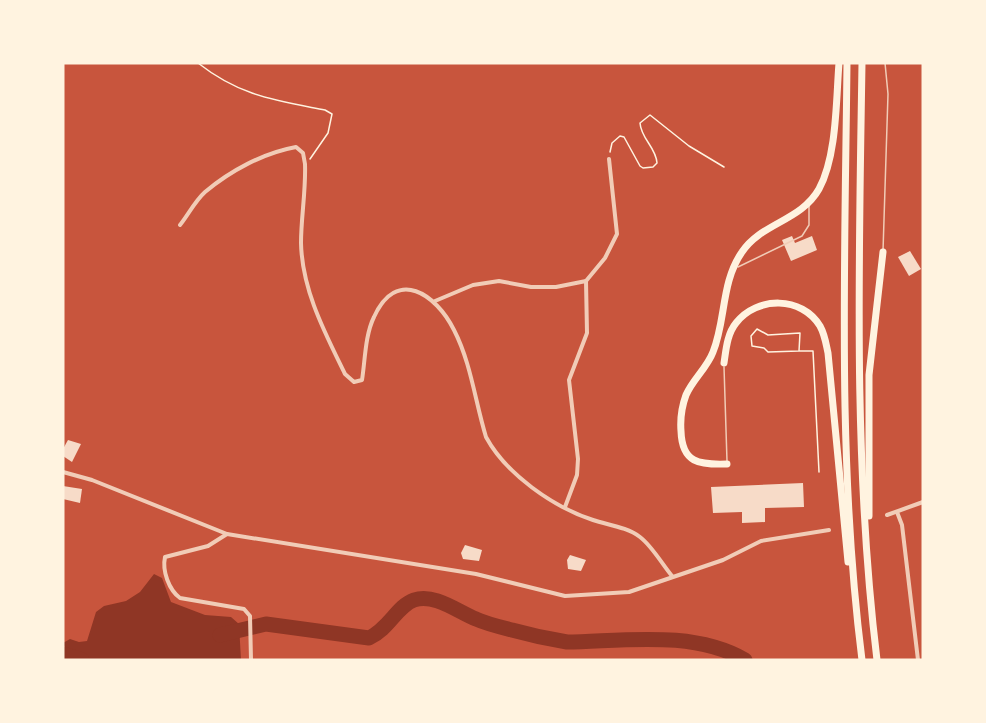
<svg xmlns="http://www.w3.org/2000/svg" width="986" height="723" viewBox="0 0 986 723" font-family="'Fira Sans Condensed',sans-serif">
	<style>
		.water { fill: #8f3625 }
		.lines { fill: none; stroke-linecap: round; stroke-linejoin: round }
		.river { stroke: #8f3625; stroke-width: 15 }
		.building { fill: #f7dbc8 }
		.path { stroke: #fff3e0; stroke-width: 1.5 }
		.service { stroke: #f1ccb7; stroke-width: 1.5 }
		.minor { stroke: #f1ccb7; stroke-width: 4 }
		.motorway { stroke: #fff3e0; stroke-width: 7 }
	</style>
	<rect width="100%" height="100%" fill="#c8553d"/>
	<polygon class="water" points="154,574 162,578 171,602 205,615 231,617 239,624 241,660 70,660 63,643 70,639 79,642 87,641 96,612 104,606 126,601 140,592"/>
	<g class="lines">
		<g class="river">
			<path d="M220,635L266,624L369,638C389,629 397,606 414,600C435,593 458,612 476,619C487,624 500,627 512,630C530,635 548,639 567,642C625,641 693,630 745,660"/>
			<polyline points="63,654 82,660"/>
		</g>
	</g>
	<g class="building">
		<polygon points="792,236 795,243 812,236 817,250 791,261 782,240"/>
		<polygon points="910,251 921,269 909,276 898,257"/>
		<polygon points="68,440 81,444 72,462 63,456 63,449"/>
		<polygon points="803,483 804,507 765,508 765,522 742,523 742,512 713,513 711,487"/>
		<polygon points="63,486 82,489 80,503 63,499"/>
		<polygon points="465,545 482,550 479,561 463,559 461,553"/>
		<polygon points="570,555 586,560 581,571 568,569 567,560"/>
	</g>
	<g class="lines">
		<g class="path">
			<path d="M198,63C240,96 274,100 325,110L332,114L328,133L310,159"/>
			<path d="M610,152L612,143L620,136L624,137L640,166L643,168L653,167L657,163C656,147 641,139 640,123L650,115L689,146L724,167"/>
			<polyline points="799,351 768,352 764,348 752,346 751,336 757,329 768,335 800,333 799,351 813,351 819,472"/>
		</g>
		<g class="service">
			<polyline points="883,251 888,94 885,63"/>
			<polyline points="738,267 802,236 809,225 809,206"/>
			<polyline points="724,367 727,461"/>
		</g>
		<g class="minor">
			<path d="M180,225C188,215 195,201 205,192C230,171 263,153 296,147L303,153L305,164C306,191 301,217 301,243C302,290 325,333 345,374L354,382L362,380C365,362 365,335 374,317C397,267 436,294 454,330C471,363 475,401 486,437C506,474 553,507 593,520C608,525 627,527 640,537C652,546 662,564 672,576"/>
			<polyline points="435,301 473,285 499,281 531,287 556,287 586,281"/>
			<polyline points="63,472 92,480 227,534 476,574 565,596 629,592 723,560 761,541 829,530"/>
			<polyline points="565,507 577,475 578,459 569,380 587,333 586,281 605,258 617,234 609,159"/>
			<polyline points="897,512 902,525 918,660"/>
			<polyline points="887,515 923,502"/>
			<path d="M227,534L208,546L165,557C162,571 169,590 180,598L244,609L250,616L251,660"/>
		</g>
		<g class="motorway">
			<path d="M847,63C845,262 837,462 862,660"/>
			<path d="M862,63C859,262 853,462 877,660"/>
			<path d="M724,363C726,350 727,334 736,323C757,296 802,296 820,326C825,335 826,344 828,353L848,562"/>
			<path d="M727,464C699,465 682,463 681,431C680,418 682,406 686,395C693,379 707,368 713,352C726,320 721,282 742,252C761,223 801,221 819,189C837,156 836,100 839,63"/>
			<polyline points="869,516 869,375 883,252"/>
		</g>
	</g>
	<rect width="986" height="723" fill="none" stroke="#fff3e0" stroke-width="129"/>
</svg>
